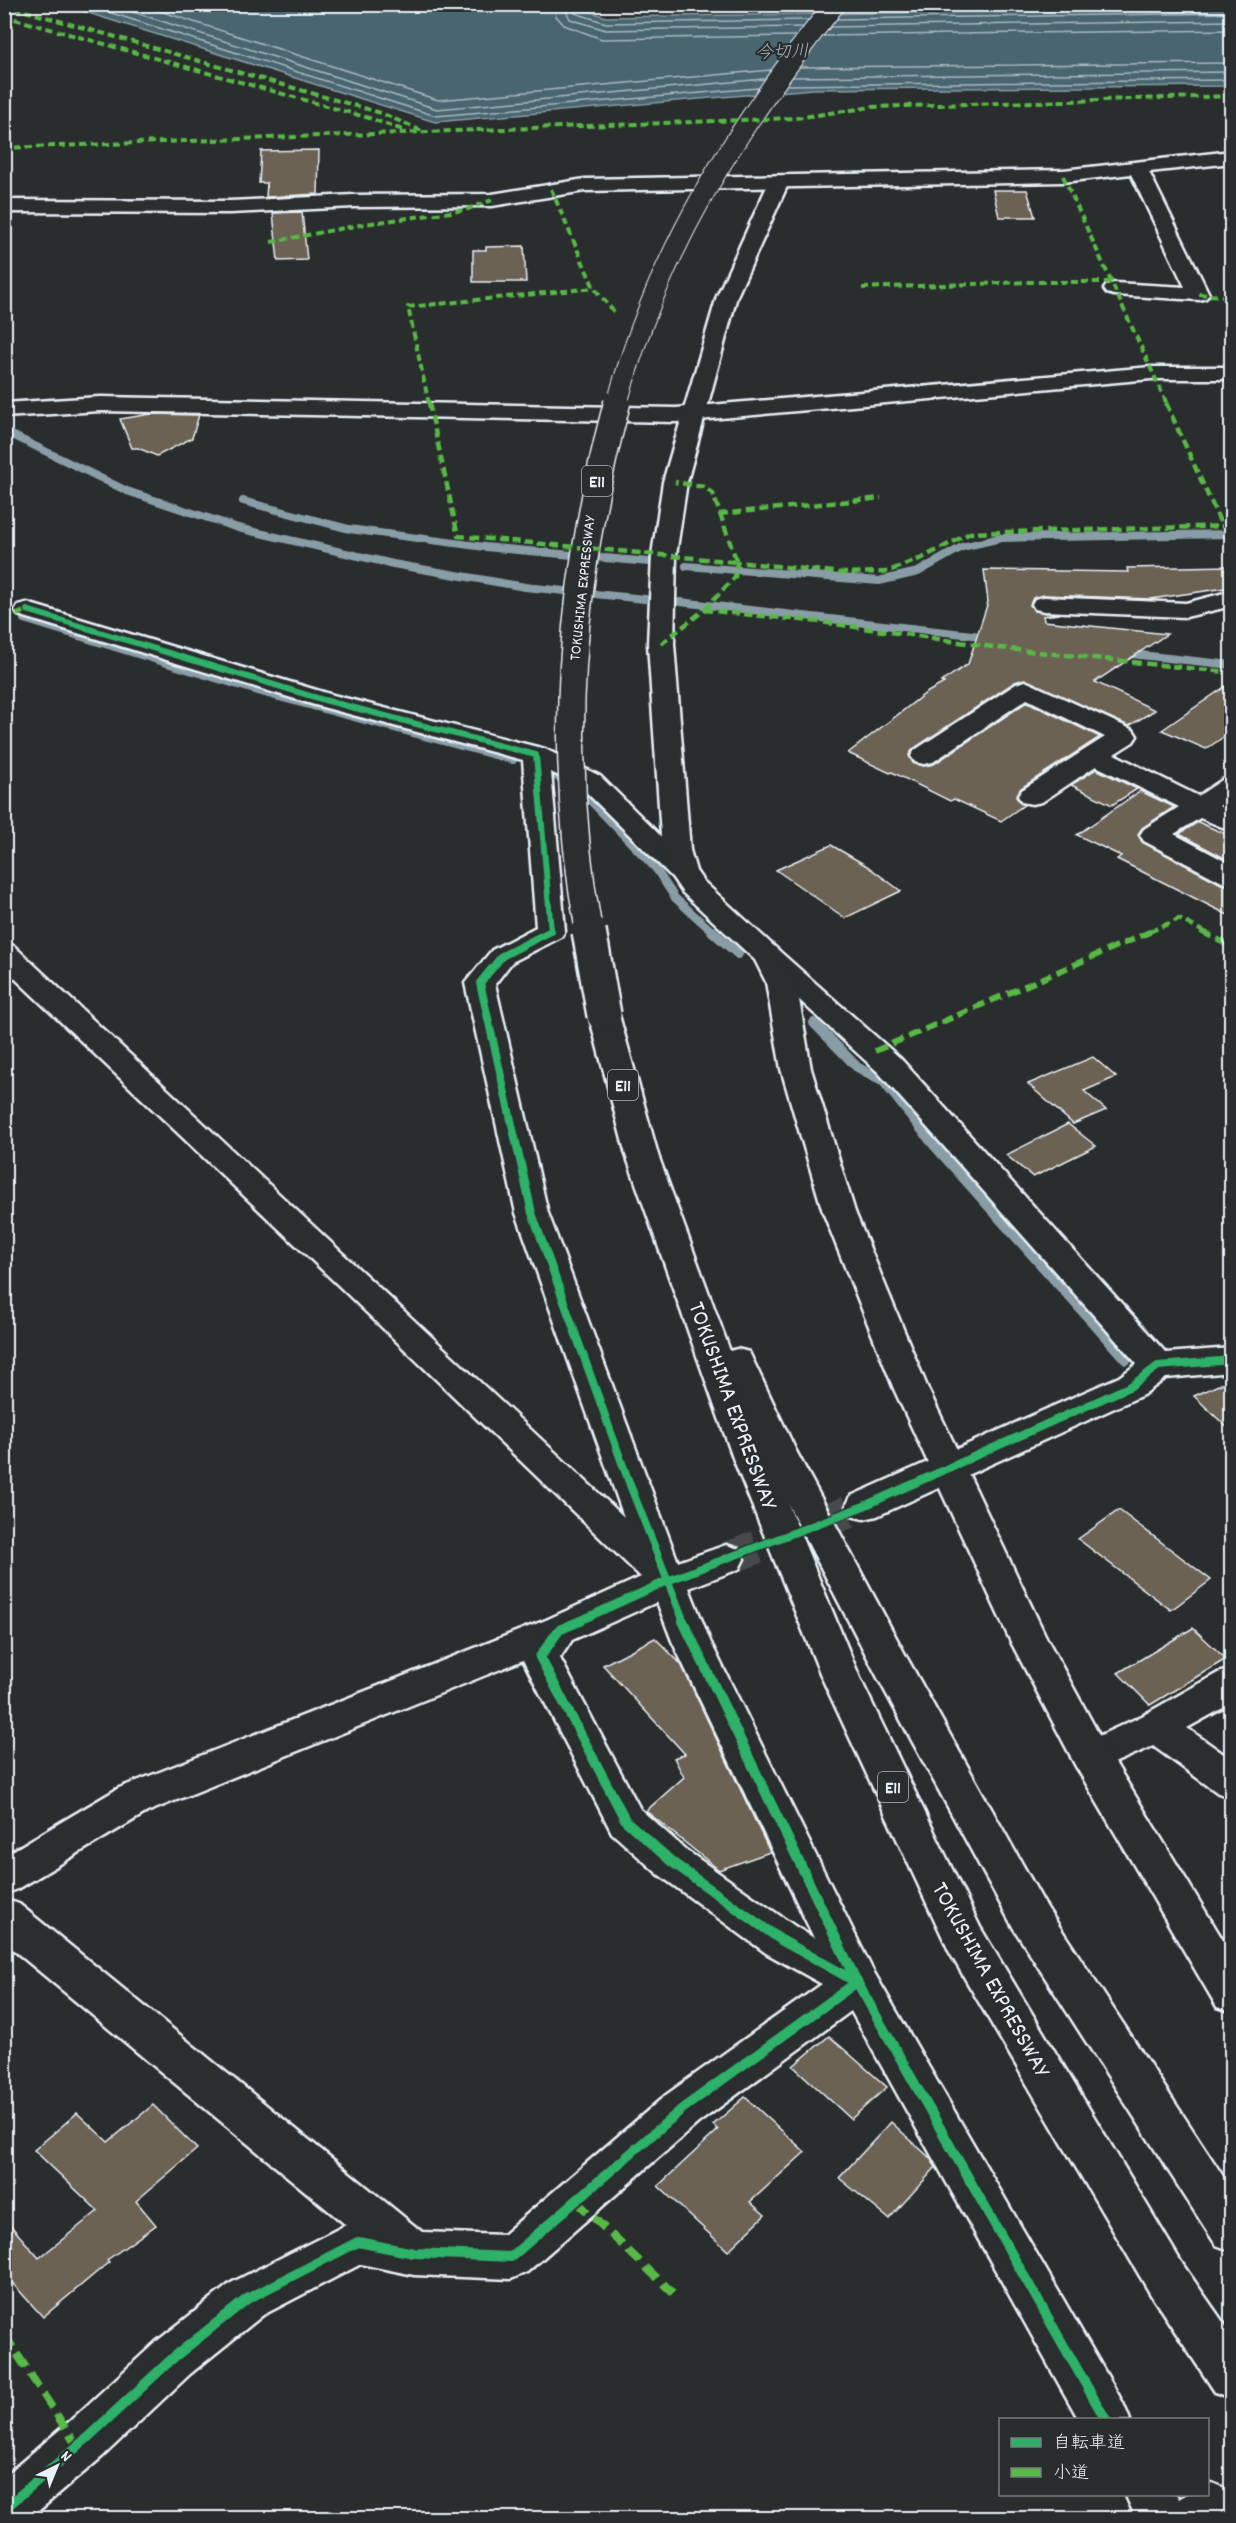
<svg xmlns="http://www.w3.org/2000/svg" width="1236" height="2523" viewBox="0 0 1236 2523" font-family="Dekko,'Klee One',sans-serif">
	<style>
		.water { fill: #4a656f; stroke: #899da6; stroke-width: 1.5 }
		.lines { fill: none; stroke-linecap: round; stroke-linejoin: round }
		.shore { stroke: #a9b9c1; stroke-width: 1.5 }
		.stream-far1 { stroke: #899da6; stroke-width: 8 }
		.stream { stroke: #899da6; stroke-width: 10 }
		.building { fill: #6c6253; stroke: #e8f1f8; stroke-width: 1.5 }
		.street-tunnel { stroke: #464a4c; stroke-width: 33; stroke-dasharray: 33 16; stroke-linecap: butt }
		.street-casing { stroke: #e8f1f8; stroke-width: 5 }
		.secondary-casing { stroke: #e8f1f8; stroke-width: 5 }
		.highway-casing { stroke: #e8f1f8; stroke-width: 5 }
		.street { fill: #2a2d2e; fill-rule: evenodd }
		.secondary { fill: #2a2d2e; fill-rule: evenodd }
		.highway { fill: #2a2d2e; fill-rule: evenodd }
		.highway-bridge-far2-casing { stroke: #e8f1f8; stroke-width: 22; stroke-linecap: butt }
		.highway-bridge-far1-casing { stroke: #e8f1f8; stroke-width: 29; stroke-linecap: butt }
		.highway-bridge-casing { stroke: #e8f1f8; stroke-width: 38; stroke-linecap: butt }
		.highway-bridge-far2 { stroke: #2a2d2e; stroke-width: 20 }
		.highway-bridge-far1 { stroke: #2a2d2e; stroke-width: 26 }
		.highway-bridge { stroke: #2a2d2e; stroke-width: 33 }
		.quiet-far3 { stroke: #58b947; stroke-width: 4; stroke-dasharray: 7 4; stroke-linecap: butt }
		.quiet-far2 { stroke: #58b947; stroke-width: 4.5; stroke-dasharray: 9 4.5; stroke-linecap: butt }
		.quiet-far1 { stroke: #58b947; stroke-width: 6; stroke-dasharray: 12 6; stroke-linecap: butt }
		.quiet { stroke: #58b947; stroke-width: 8; stroke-dasharray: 16 8; stroke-linecap: butt }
		.cycleway-far2-casing { stroke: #2a2d2e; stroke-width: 9 }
		.cycleway-far1-casing { stroke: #2a2d2e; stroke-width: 11 }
		.cycleway-casing { stroke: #2a2d2e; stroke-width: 14 }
		.cycleway-far2 { stroke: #2db169; stroke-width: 6 }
		.cycleway-far1 { stroke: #2db169; stroke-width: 8 }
		.cycleway { stroke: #2db169; stroke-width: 10 }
		.labels { text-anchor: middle; stroke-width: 4.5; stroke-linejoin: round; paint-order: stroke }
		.far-street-label { font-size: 16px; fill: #e8f1f8; stroke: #2a2d2e }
		.far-water-label { font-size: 18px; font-style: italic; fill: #a9b9c1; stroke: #2a2d2e }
		.shield { fill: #2a2d2e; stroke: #afb6bb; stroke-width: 1.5 }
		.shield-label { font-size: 18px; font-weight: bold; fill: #e8f1f8 }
		.near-street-label { font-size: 24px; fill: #e8f1f8; stroke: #2a2d2e }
	</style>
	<rect width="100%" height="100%" fill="#2a2d2e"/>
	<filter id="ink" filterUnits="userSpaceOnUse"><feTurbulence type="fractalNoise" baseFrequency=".0167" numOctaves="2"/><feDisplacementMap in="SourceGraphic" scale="12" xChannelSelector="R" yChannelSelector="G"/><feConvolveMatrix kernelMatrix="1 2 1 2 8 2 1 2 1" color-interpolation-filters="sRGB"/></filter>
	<g filter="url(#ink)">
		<polygon class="water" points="569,4 606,17 1231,8 1231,86 813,89 435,122 63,5"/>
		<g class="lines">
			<g class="shore">
				<polyline points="83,4 436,116 758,88"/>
				<polyline points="108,4 437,109 764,79"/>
				<polyline points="138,4 438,100 771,70"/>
				<polyline points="554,4 556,16 564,25 602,39 795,36"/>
				<polyline points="563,4 570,19 606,30 802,27"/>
				<polyline points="571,4 575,13 606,23 808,20"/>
				<polyline points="837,19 1232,13"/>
				<polyline points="831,27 1232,21"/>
				<polyline points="824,36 1232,30"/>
				<polyline points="801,67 1232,63"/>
				<polyline points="793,77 1232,72"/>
				<polyline points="788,85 1232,80"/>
			</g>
			<g class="stream-far1">
				<polyline points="4,431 127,491 238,528 393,564 525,587 645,599"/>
				<polyline points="243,501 349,529 485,547 649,562"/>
				<polyline points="686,566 879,581 918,572 962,547 1001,538 1232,534"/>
				<polyline points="680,602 990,637"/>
				<polyline points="24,619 268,694 513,760"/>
				<polyline points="1122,653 1232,665"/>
				<polyline points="549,772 582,792 656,869 675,898 713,932"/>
			</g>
			<g class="stream">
				<polyline points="712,931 738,954"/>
				<polyline points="814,1023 857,1067 884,1082 933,1144 1126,1360"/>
			</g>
		</g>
		<g class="building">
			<polygon points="319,150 318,194 266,197 267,183 259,183 261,151"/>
			<polygon points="993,190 1027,190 1035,217 999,217"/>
			<polygon points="302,212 307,260 278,261 273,213"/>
			<polygon points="524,246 526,282 473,282 473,250 486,250 486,247"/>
			<polygon points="151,414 199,415 192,438 157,456 138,448 132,448 120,419"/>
			<polygon points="1232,566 1232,587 1151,599 1044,595 1033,598 1030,605 1035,611 1059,614 1043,616 1044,621 1167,634 1095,682 1155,710 1129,726 1024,679 1015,682 913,749 909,755 913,763 924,766 934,764 1027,702 1100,737 1021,788 1016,797 1024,805 1001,821 954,799 950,801 892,772 890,773 848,753 926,693 944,683 941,682 968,664 988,602 984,570 1128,572 1127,568"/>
			<polygon points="1232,682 1232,728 1228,734 1206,749 1162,730"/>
			<polygon points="1096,769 1137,789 1112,805 1071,785"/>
			<polygon points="1140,791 1174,807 1142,828 1138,834 1142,842 1221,884 1232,886 1232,917 1117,859 1121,856 1077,835"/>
			<polygon points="1198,822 1232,837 1232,862 1179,834"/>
			<polygon points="831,845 867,866 901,891 845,918 776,870"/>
			<polygon points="1093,1057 1116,1077 1084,1091 1106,1110 1073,1124 1028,1084"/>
			<polygon points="1068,1124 1096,1146 1033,1177 1006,1155"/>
			<polygon points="1232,1379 1232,1432 1194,1396"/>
			<polygon points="1119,1510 1211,1580 1171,1610 1078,1539"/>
			<polygon points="1193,1628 1226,1659 1150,1705 1118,1673"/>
			<polygon points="655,1638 681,1664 770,1852 719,1870 646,1811 684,1777 674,1758 685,1754 603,1665"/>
			<polygon points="829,2036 887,2087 851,2119 793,2066"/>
			<polygon points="745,2097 805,2152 750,2202 765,2215 728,2251 658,2186 718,2130 713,2125"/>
			<polygon points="153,2105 197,2149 136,2201 156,2225 107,2260 109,2262 43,2317 4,2274 4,2218 39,2258 98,2211 34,2150 77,2113 108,2142"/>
			<polygon points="891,2122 930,2158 936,2167 889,2219 839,2178"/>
		</g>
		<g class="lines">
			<polyline class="street-tunnel" points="726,1559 864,1506"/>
			<defs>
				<g id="street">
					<polygon points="1232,151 1232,163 1149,172 1209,294 1206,298 1199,300 1114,295 1107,293 1104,289 1107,285 1114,283 1185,287 1131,174 1063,182 585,191 492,206 354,207 230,213 4,212 4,200 230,201 354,195 492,194 585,179 1063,170"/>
					<polygon points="1151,367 1232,367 1232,379 1151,379 676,422 100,411 4,417 4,403 100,397 676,408"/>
					<polygon points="1232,591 1232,606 1186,617 1044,611 1035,609 1032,604 1035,599 1044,597 1186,603"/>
					<path d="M27,603L333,695L545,749L600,776L696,871L692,877L682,879L672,877L582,788L551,772L565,931L561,937L512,962L495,984L548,1213L678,1562L726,1545L739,1549L744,1559L739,1569L689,1588L710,1641L872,1969L1123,2403L1130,2420H1079L851,2011L698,2123L527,2272L511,2279L414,2275L361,2264L263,2315L190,2374L103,2456L30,2518H4V2477L69,2422L156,2342L231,2283L346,2225L4,1942V1899L19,1904L422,2232L503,2235L666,2095L822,1984L766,1953L658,1874L612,1833L523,1660L147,1812L18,1889L4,1894V1856L119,1788L546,1620L641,1577L336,1283L4,968V943L14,946L624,1517L516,1213L465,983L492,950L536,927L523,760L315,705L18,615L15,610L18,605ZM657,1602L672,1641L814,1938L796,1927L686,1850L640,1809L560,1658L572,1640Z"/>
					<polygon points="1025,681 1133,730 1137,736 1133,742 1114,754 1198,796 1222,780 1232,778 1232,798 1219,806 1232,812 1232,831 1200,818 1174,834 1232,865 1232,884 1222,882 1144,841 1140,835 1144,829 1179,807 1096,766 1042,802 1032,804 1022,802 1018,796 1022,790 1105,737 1027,699 933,762 924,764 915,762 911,756 915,750 1016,684"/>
					<polygon points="768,947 778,950 900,1058 1166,1353 1232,1348 1232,1372 1166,1378 1143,1395 877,1516 864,1519 851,1516 846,1506 851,1496 1119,1377 1137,1364 878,1072 758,962 753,956 758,950"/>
					<polygon points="1232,1669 1232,1703 1187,1728 1232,1760 1232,1798 1218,1793 1153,1746 1091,1773 1077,1768 1071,1757 1077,1746 1142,1716 1218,1673"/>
					<polygon points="1212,2483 1229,2490 1232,2518 1136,2518 1125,2494 1176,2494 1179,2499 1187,2494 1208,2494 1208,2484"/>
				</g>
				<polygon id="secondary" points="779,176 786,178 789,182 737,296 687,482 676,555 674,644 690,850 696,871 703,881 778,950 796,982 811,1069 855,1212 928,1389 1047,1639 1105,1746 1232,1955 1232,2012 1217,2007 1077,1768 1010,1640 894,1389 823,1212 781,1069 766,982 755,960 683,893 668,871 662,850 648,644 652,555 663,482 717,296 769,182 772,178"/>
				<polygon id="highway" points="604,1006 615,1008 619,1015 658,1155 730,1351 737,1349 749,1352 796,1451 907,1658 1044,1903 1232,2190 1232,2251 1216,2245 1014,1929 879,1680 788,1504 860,1678 980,1927 1183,2265 1232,2335 1232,2399 1215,2392 1151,2295 950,1953 822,1678 733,1458 626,1155 589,1015 593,1008"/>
			</defs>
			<use href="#street" class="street-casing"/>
			<use href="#secondary" class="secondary-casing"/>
			<use href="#highway" class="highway-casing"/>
			<use href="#street" class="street"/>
			<use href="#secondary" class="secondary"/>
			<use href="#highway" class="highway"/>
			<defs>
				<path id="highway-bridge-far2" d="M617,404C658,251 736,127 835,4"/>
				<path id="highway-bridge-far1" d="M589,932C556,752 570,579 617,403"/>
				<polyline id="highway-bridge" points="589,931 604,1015"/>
			</defs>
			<use href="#highway-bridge-far2" class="highway-bridge-far2-casing"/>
			<use href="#highway-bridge-far1" class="highway-bridge-far1-casing"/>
			<use href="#highway-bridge" class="highway-bridge-casing"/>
			<use href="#highway-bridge-far2" class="highway-bridge-far2"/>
			<use href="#highway-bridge-far1" class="highway-bridge-far1"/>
			<use href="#highway-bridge" class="highway-bridge"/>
			<g class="quiet-far3">
				<polyline points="4,5 381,113 422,131"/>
				<polyline points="4,16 369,118 403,130"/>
				<polyline points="4,148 796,118 872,107 1232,96"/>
				<polyline points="1063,176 1167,404"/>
				<polyline points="551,189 594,288 615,313"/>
				<polyline points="271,242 365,224 465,210 492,200"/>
				<polyline points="862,288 1028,282 1111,282"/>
				<polyline points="1199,294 1232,297"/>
				<polyline points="429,404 408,307 594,288"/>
			</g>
			<g class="quiet-far2">
				<polyline points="429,403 458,536 737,562 713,494 704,487 675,482"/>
				<polyline points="1166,403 1222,526"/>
				<polyline points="719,514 881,498"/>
				<polyline points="704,610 735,577 737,562 843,573 886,572 922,558 970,533 1232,526"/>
				<polyline points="4,620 27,610"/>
				<polyline points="661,644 704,610 821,622 1000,648 1226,672"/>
				<polyline points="1149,932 1179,919 1204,932"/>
			</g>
			<g class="quiet-far1">
				<polyline points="1201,931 1232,947"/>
				<polyline points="875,1051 1152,931"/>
			</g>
			<g class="quiet">
				<polyline points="576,2201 673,2293"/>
				<polyline points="4,2334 77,2446"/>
			</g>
			<defs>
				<polyline id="cycleway-far2" points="27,610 324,700 536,755 551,931 549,932"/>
				<g id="cycleway-far1">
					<polyline points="551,931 502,956 480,983 532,1213 630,1485 684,1622"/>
					<polyline points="577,1622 667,1581 864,1506 1131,1386 1158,1366 1232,1360"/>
				</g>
				<g id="cycleway">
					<polyline points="683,1621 857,1982 1106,2420"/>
					<polyline points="4,2509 86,2439 173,2358 247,2299 358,2242 414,2253 511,2257 682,2109 857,1982 781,1940 672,1862 626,1821 540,1657 559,1630 580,1621"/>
				</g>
			</defs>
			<use href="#cycleway-far2" class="cycleway-far2-casing"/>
			<use href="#cycleway-far1" class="cycleway-far1-casing"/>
			<use href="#cycleway" class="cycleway-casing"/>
			<use href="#cycleway-far2" class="cycleway-far2"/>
			<use href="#cycleway-far1" class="cycleway-far1"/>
			<use href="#cycleway" class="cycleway"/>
		</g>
	</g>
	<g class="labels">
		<g class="far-street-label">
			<text transform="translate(581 588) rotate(-84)" y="6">TOKUSHIMA EXPRESSWAY</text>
		</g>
		<g class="far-water-label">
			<text transform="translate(782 51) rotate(-2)" y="6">今切川</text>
		</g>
		<g class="shield">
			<rect x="582" y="466" width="30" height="30" rx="4.5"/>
			<rect x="608" y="1070" width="30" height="30" rx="4.5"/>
			<rect x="878" y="1772" width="30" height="30" rx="4.5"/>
		</g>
		<g class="shield-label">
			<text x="597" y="487">E11</text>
			<text x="623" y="1091">E11</text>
			<text x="893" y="1793">E11</text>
		</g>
		<g class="near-street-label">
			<text transform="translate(734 1405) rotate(70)" y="8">TOKUSHIMA EXPRESSWAY</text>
			<text transform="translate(992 1979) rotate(61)" y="8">TOKUSHIMA EXPRESSWAY</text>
		</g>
	</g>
	<rect width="1236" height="2523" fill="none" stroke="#2a2d2e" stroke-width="24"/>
	<rect x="12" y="12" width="1212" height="2499" fill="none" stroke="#e8f1f8" stroke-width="2" filter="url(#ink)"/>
	<rect x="999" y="2418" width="210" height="78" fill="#2a2d2e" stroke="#767b7f" stroke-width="1.5"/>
	<rect x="1011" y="2438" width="30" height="9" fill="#2db169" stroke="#767b7f" stroke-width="1.5"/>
	<text x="1053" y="2448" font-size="18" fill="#e8f1f8">自転車道</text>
	<rect x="1011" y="2468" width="30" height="9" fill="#58b947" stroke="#767b7f" stroke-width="1.5"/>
	<text x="1053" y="2478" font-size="18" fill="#e8f1f8">小道</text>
	<g transform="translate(57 2466) rotate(43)" stroke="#2a2d2e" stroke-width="4.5" paint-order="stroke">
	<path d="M0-4.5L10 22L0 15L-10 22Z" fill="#e8f1f8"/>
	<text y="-9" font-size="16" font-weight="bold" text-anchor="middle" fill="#e8f1f8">N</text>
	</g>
</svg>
